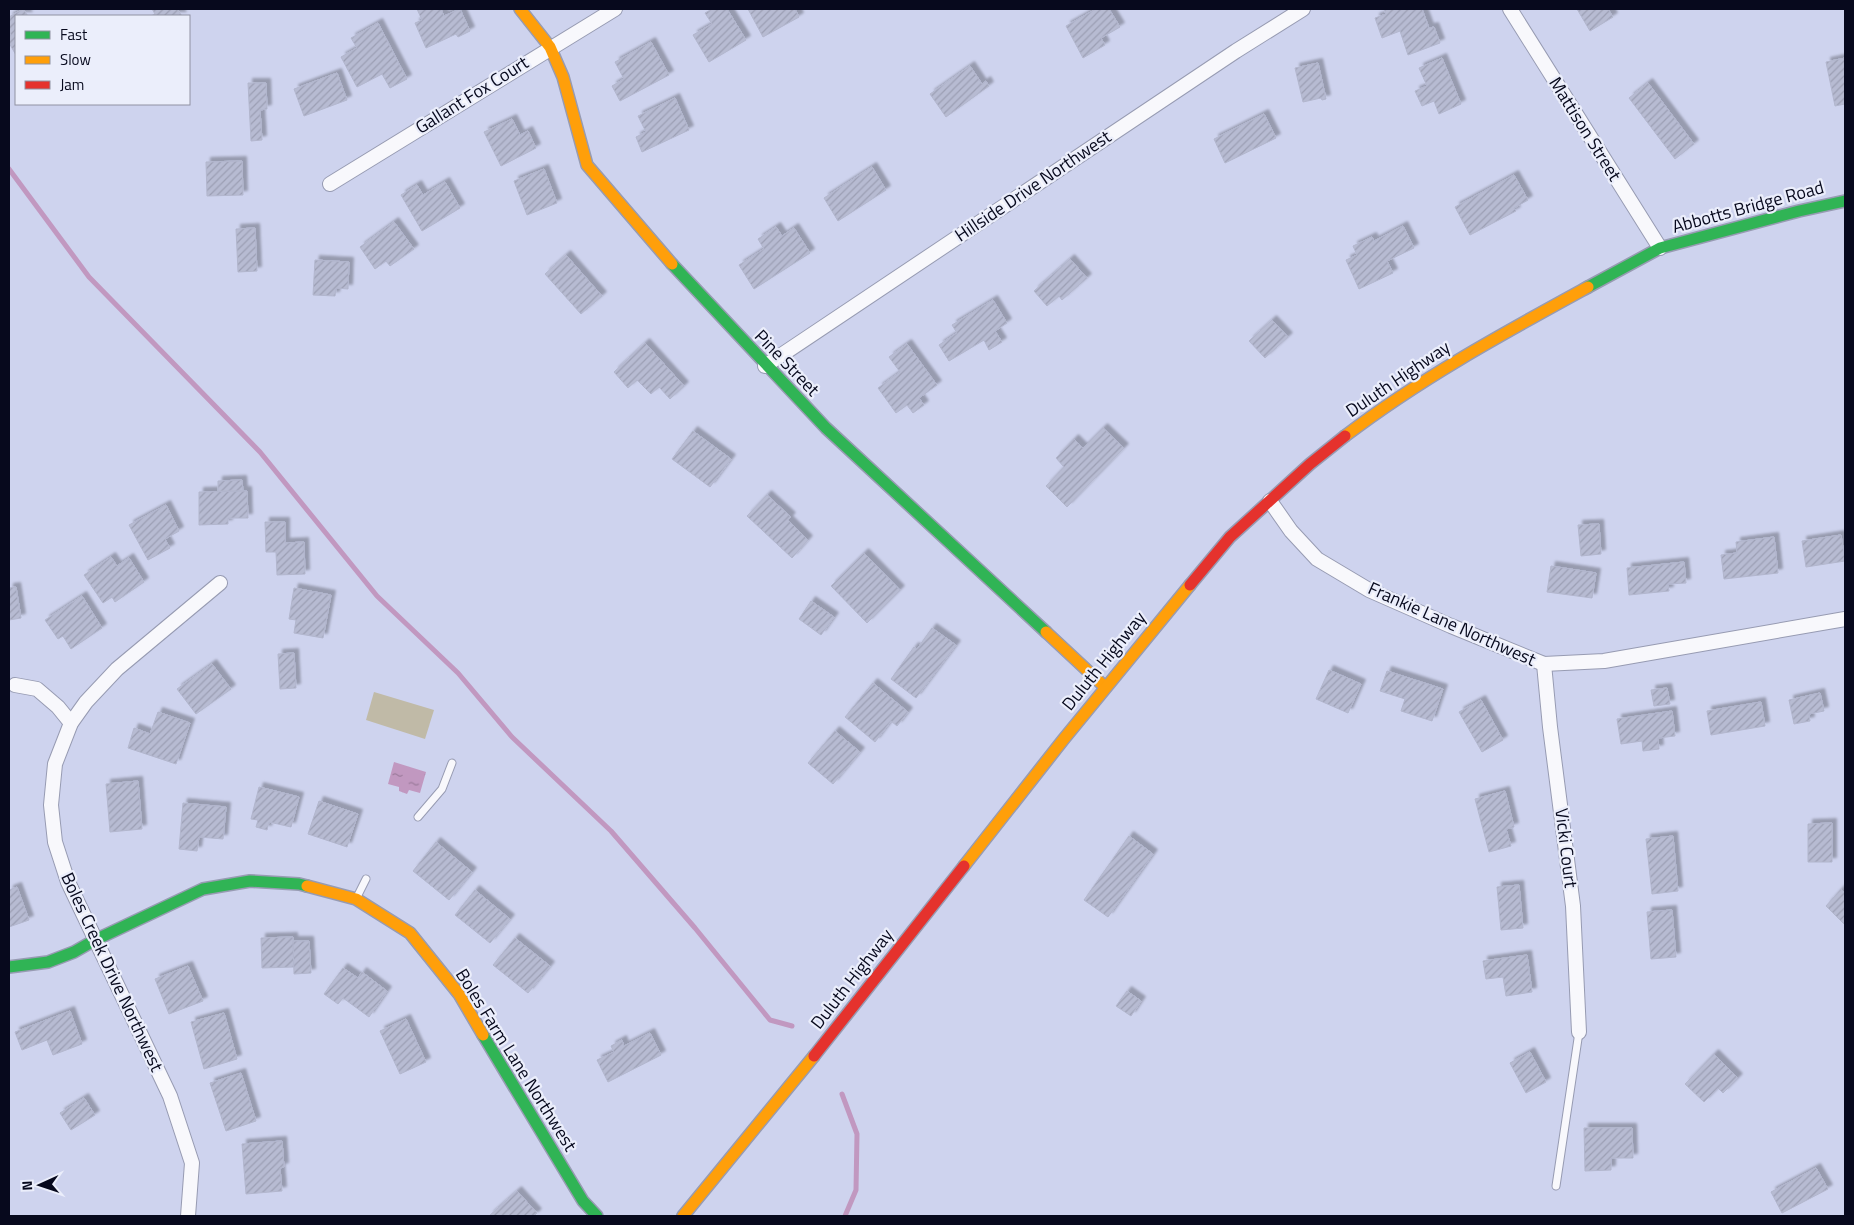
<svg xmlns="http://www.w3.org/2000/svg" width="1854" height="1225" viewBox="0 0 1854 1225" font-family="'Titillium Web',sans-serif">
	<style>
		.green { fill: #c0baa7 }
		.water { fill: url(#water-ripples) }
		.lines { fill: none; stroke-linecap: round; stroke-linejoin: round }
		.stream { stroke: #c198c0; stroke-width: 5 }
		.building { fill: url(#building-hatch); stroke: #b2b6cd; filter: url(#shadow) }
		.lane-casing { stroke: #979bb2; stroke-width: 9 }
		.street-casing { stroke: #979bb2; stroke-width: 16 }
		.fast-casing { stroke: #979bb2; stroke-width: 14 }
		.slow-casing { stroke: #979bb2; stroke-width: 14 }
		.jam-casing { stroke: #979bb2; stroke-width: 14 }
		.lane { stroke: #f8f8fc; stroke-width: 7 }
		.street { stroke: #f8f8fc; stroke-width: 14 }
		.fast { stroke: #30b455; stroke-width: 11 }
		.slow { stroke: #ff9f0a; stroke-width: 11 }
		.jam { stroke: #e5322d; stroke-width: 11 }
		.labels { text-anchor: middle; stroke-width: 4.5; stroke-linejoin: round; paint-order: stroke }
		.street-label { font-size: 18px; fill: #07091d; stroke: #ebeefb }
	</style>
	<defs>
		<pattern id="water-ripples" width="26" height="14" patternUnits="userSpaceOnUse" patternTransform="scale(1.25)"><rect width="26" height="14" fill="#c198c0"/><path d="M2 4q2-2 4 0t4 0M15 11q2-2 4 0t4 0" fill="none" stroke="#9b7a9b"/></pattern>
		<pattern id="building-hatch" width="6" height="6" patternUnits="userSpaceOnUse" patternTransform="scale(1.25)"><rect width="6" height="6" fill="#b7bbd2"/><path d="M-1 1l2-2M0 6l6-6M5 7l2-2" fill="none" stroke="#9c9fb4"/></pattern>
		<filter id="shadow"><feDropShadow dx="4.5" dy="-4.5" stdDeviation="1" flood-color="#0004"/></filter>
	</defs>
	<rect width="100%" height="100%" fill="#ced3ee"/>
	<polygon class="green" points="374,692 434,710 425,739 366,720"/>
	<polygon class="water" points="394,762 426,772 420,793 409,790 407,794 399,791 399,787 388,784"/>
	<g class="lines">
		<g class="stream">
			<polyline points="9,169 89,277 260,452 377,596 458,673 512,737 611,831 695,928 770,1020 792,1026"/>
			<polyline points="842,1094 857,1134 856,1190 845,1216"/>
		</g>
	</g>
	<g class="building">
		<polygon points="23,9 28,16 16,16 16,55 9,43 9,36 11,35 9,31 9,17"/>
		<polygon points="152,9 177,9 182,16 151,16 155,14"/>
		<polygon points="417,9 441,9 444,16 460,9 470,31 458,37 456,34 426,48 415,23 422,20"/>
		<polygon points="712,9 727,9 746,40 709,62 693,35 712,24 705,13"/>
		<polygon points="748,9 795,9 799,17 763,37"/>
		<polygon points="1096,9 1109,9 1120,27 1101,38 1105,45 1083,58 1066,26"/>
		<polygon points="1384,9 1422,9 1429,28 1434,27 1440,43 1408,55 1400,31 1382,38 1375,18 1386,14"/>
		<polygon points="1577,9 1608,9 1613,17 1590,31"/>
		<polygon points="378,23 407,79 390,88 382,74 357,87 341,57 357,48 351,38"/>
		<polygon points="651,42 669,75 620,101 612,86 624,79 615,62"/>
		<polygon points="1442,58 1461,104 1439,114 1434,101 1422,106 1415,91 1427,86 1419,68"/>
		<polygon points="1845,58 1845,104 1835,106 1826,62"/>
		<polygon points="1318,63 1326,99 1322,100 1321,98 1303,102 1295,68"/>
		<polygon points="970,66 982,84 986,81 989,86 946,117 930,94"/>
		<polygon points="337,73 347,100 304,116 294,89"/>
		<polygon points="248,83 266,83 267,109 260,110 262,140 251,141"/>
		<polygon points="1648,83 1694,144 1675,159 1629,98"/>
		<polygon points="675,98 689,130 642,152 636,137 646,132 638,116"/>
		<polygon points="1264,114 1276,138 1225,163 1214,139"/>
		<polygon points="512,119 520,135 528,131 536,148 501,166 484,132"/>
		<polygon points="242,161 243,195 207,196 206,162"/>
		<polygon points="872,167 886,190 838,221 824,198"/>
		<polygon points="544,169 557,203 527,215 514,181"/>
		<polygon points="1514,175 1528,200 1514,208 1516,211 1470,235 1455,207"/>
		<polygon points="445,182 460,208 422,231 401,195 417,185 423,195"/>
		<polygon points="394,222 414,249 390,266 386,261 375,269 360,247"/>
		<polygon points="1403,226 1414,248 1387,261 1393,273 1359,289 1346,260 1357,255 1353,246 1372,237 1374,241"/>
		<polygon points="776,227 782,236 794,228 810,253 754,289 739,265 764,249 758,239"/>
		<polygon points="255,228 257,271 238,272 236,229"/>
		<polygon points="566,255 602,296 581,314 545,274"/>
		<polygon points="1070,259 1087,278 1062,300 1059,296 1047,306 1034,291"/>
		<polygon points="315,260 349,262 348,289 336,288 335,296 313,295"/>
		<polygon points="993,300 1007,323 995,331 1002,342 989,350 984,340 949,361 939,345 957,333 952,325"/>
		<polygon points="1272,320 1288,337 1265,358 1249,341"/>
		<polygon points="645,343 684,386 670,399 659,387 651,394 637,380 628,388 614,372"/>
		<polygon points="907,344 937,385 919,398 924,405 913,413 907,405 896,413 878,388 900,372 889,357"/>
		<polygon points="1103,428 1124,448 1067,507 1046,486 1064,467 1056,458 1074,439 1083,448"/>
		<polygon points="693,431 731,459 710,487 672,459"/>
		<polygon points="242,480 243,491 218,491 218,481"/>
		<polygon points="247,491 248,518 228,518 228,524 199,525 199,492"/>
		<polygon points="767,495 791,517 788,520 808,540 792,558 747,516"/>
		<polygon points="166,505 179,531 165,539 170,548 148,560 129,525"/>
		<polygon points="265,522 285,522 285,543 304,542 305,574 277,575 276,552 266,552"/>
		<polygon points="1599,524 1601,554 1581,556 1578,525"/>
		<polygon points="1841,535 1845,561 1806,567 1802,541"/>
		<polygon points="1774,537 1778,573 1724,579 1721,555 1737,553 1736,542"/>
		<polygon points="864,553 900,590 867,623 831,586"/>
		<polygon points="111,557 117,566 129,558 144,582 115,602 112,597 103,603 84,575"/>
		<polygon points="1684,562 1686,583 1668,584 1669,591 1629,595 1627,568"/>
		<polygon points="1551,566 1596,573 1592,598 1547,592"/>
		<polygon points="16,587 21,618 9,620 9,588"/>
		<polygon points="294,588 331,595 323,638 294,633 296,620 289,619"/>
		<polygon points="82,596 102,628 71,649 63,636 58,639 45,620"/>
		<polygon points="811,601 834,617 821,635 799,619"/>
		<polygon points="932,628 956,645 916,698 891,679 914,647 917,649"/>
		<polygon points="294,653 296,688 280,689 278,654"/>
		<polygon points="212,664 231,689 196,714 177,689"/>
		<polygon points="1329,670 1361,684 1348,713 1316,699"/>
		<polygon points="1387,671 1443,689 1432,721 1401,711 1405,699 1380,691"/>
		<polygon points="873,683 908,712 897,726 891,721 875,742 845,717"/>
		<polygon points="1667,688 1670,704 1654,706 1651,690"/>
		<polygon points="1820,693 1824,711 1809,714 1810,721 1794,724 1789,700"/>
		<polygon points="1481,700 1503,740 1482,752 1459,712"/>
		<polygon points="1761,702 1765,726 1711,735 1707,711"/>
		<polygon points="1672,711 1675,736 1658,738 1659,749 1643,751 1642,741 1621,744 1617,719"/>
		<polygon points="158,712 190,723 176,764 128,748 134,728 150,734"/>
		<polygon points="835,731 860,752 833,784 808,763"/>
		<polygon points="138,781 142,829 110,832 106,784"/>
		<polygon points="259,787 299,797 291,827 269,822 267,830 256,827 258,820 251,819"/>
		<polygon points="1505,791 1514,827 1506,829 1511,846 1489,852 1475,799"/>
		<polygon points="319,801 358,814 347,847 308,834"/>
		<polygon points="183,803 226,807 223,839 199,837 197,851 179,849"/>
		<polygon points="1832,823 1832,862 1808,862 1808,824"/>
		<polygon points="1129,836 1153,854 1108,917 1084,900"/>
		<polygon points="1673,836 1678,891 1652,894 1646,839"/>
		<polygon points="436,842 472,872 449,900 413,871"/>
		<polygon points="1519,885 1523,928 1501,930 1497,887"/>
		<polygon points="17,887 29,920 9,927 9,890"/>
		<polygon points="1841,889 1845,893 1845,925 1826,906"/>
		<polygon points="475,890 510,919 490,943 455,915"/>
		<polygon points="1672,910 1676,957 1651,959 1647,912"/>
		<polygon points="293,937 294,967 262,968 261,938"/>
		<polygon points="515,938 550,966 528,993 493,965"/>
		<polygon points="293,941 309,941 311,973 294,974"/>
		<polygon points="1527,955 1532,992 1506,996 1503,977 1486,979 1483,961"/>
		<polygon points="188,966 203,1001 169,1014 155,979"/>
		<polygon points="343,968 358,978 362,972 387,991 369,1017 343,998 338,1004 324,994"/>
		<polygon points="1127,991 1141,1001 1131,1016 1116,1006"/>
		<polygon points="70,1011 82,1044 53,1055 47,1040 22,1050 15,1032"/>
		<polygon points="224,1013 237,1059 204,1069 191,1022"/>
		<polygon points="406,1019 426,1062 400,1074 380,1031"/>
		<polygon points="650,1033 661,1055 608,1082 597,1060 614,1052 611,1046 622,1040 624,1046"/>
		<polygon points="1530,1052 1546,1082 1526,1093 1510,1063"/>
		<polygon points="1714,1054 1738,1078 1723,1093 1718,1088 1704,1102 1685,1084"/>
		<polygon points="241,1073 256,1121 226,1131 210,1083"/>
		<polygon points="84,1098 95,1115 71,1130 60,1113"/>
		<polygon points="1584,1128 1632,1128 1633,1158 1611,1158 1611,1170 1585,1171"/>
		<polygon points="282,1141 284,1167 280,1168 282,1191 246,1194 242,1144"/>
		<polygon points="1816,1168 1828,1189 1782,1213 1771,1192"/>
		<polygon points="517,1191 537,1213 534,1216 489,1216"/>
	</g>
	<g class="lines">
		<defs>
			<g id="lane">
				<polyline points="418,817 442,789 452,763"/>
				<polyline points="357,897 366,879"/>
				<polyline points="1556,1186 1579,1032"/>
			</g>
			<g id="street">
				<polyline points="1510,9 1660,248"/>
				<polyline points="330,184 615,9"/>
				<polyline points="765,366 1236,51 1303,9"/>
				<polyline points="1270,501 1291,531 1317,559 1369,590 1451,626 1544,664 1604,661 1845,619"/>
				<polyline points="1544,664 1550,727 1573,906 1579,1032"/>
				<polyline points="15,685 37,689 58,707 71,723"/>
				<polyline points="188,1216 192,1163 170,1096 68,882 55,842 51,805 55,764 71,723 86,702 117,669 220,583"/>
			</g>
			<g id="fast">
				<polyline points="672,264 826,428 1046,632"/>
				<polyline points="1588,287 1660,248 1799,211 1845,201"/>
				<polyline points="9,967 48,962 74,952 95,940 203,889 250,881 299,884 307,886"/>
				<polyline points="483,1035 583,1201 597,1216"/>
			</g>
			<g id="slow">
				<polyline points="520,9 550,47 563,77 587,165 672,264"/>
				<path d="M1345,436C1421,378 1504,333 1588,287"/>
				<polyline points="1046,632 1105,687"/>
				<polyline points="964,866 1063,740 1190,585"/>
				<polyline points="307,886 356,899 410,933 459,994 483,1035"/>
				<polyline points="683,1216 814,1056"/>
			</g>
			<g id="jam">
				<polyline points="1190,585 1230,537 1310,464 1345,436"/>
				<polyline points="814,1056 964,866"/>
			</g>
		</defs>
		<use href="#lane" class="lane-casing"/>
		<use href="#street" class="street-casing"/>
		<use href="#fast" class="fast-casing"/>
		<use href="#slow" class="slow-casing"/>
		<use href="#jam" class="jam-casing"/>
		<use href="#lane" class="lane"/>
		<use href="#street" class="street"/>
		<use href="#fast" class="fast"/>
		<use href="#slow" class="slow"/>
		<use href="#jam" class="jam"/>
	</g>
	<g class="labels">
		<g class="street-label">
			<text transform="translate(472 95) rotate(-32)" y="6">Gallant Fox Court</text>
			<text transform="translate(1585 129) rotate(58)" y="6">Mattison Street</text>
			<text transform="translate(1033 186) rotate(-34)" y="6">Hillside Drive Northwest</text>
			<text transform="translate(1748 207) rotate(-15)" y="6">Abbotts Bridge Road</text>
			<text transform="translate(787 363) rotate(46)" y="6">Pine Street</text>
			<text transform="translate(1398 379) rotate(-34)" y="6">Duluth Highway</text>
			<text transform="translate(1452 624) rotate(24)" y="6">Frankie Lane Northwest</text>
			<text transform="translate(1104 661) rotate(-51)" y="6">Duluth Highway</text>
			<text transform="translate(1566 848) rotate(83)" y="6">Vicki Court</text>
			<text transform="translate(112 972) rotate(65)" y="6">Boles Creek Drive Northwest</text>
			<text transform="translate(852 979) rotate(-52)" y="6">Duluth Highway</text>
			<text transform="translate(516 1060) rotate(58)" y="6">Boles Farm Lane Northwest</text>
		</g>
	</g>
	<rect width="1854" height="1225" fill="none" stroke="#07091d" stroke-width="20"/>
	<rect x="15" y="15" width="175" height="90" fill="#ebeefb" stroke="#9092a2"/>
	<rect x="25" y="31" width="25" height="8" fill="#30b455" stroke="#9092a2"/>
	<text x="60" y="40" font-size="15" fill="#07091d">Fast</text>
	<rect x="25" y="56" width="25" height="8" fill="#ff9f0a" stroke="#9092a2"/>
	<text x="60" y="65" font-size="15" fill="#07091d">Slow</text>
	<rect x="25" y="81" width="25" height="8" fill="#e5322d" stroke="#9092a2"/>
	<text x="60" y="90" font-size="15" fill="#07091d">Jam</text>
	<g transform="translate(40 1185) rotate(267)" stroke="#ebeefb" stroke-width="4" paint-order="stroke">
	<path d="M0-4L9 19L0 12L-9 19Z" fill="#07091d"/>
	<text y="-8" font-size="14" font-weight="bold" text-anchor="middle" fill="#07091d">N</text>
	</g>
</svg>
